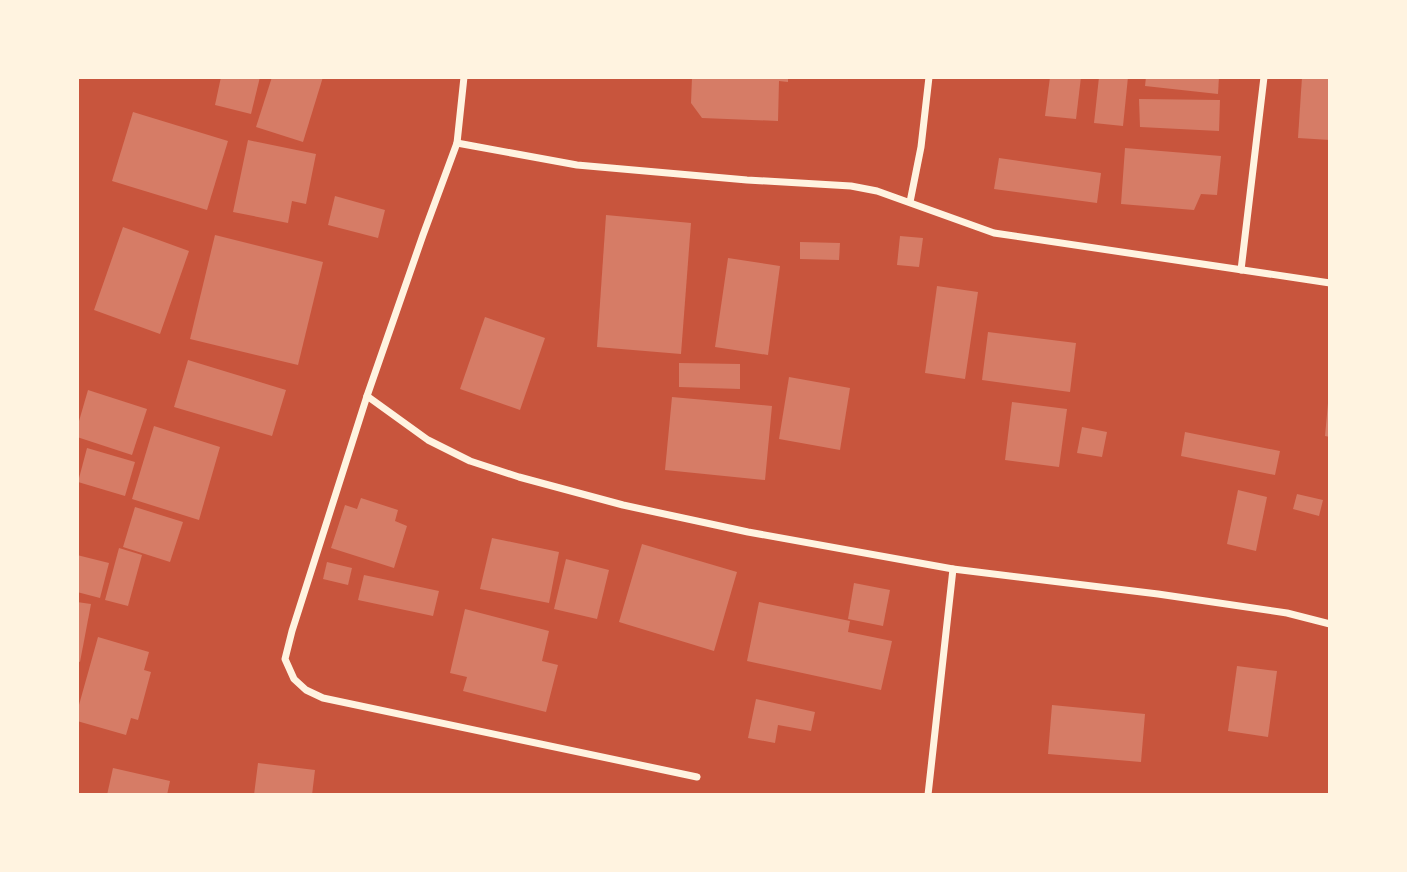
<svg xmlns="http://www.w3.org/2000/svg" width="1407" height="872" viewBox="0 0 1407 872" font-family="'PT Serif',serif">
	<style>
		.building { fill: #d67c66 }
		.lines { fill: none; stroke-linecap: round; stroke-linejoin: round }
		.minor { stroke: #fff3e0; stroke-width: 7 }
	</style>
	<rect width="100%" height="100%" fill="#c8553d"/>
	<g class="building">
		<polygon points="221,77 260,77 251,114 215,105"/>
		<polygon points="272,77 323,77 303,142 256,127"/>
		<polygon points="692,77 788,77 788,82 779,81 778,121 702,118 691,103"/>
		<polygon points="1050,77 1081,77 1076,119 1045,116"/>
		<polygon points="1099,77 1128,77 1123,126 1094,123"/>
		<polygon points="1146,77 1219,77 1218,94 1145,86"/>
		<polygon points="1302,77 1330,77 1330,140 1298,138"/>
		<polygon points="1139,99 1220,100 1219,131 1140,127"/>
		<polygon points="133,112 228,141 207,210 112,181"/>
		<polygon points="248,140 316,154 306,204 292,201 288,223 233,212"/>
		<polygon points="1125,148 1221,156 1217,195 1201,194 1194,210 1121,204"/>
		<polygon points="999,158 1101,173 1097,203 994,189"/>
		<polygon points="335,196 385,210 378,238 328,225"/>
		<polygon points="606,215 691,223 681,354 597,347"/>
		<polygon points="123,227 189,251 160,334 94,310"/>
		<polygon points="215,235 323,262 298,365 190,339"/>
		<polygon points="900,236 923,238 919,267 897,265"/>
		<polygon points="800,242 840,243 839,260 800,259"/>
		<polygon points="728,258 780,266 768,355 715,347"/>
		<polygon points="937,286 978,292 965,379 925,373"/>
		<polygon points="485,317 545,338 520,410 460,389"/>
		<polygon points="988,332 1076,343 1070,392 982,380"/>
		<polygon points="188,360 286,390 272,436 174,407"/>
		<polygon points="679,363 740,364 740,389 679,387"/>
		<polygon points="789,377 850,388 840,450 779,439"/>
		<polygon points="88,390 147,409 132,455 77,437 77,428"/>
		<polygon points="672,397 772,406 765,480 665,470"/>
		<polygon points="1012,402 1067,409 1059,467 1005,460"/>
		<polygon points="1328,403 1330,403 1330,437 1325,436"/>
		<polygon points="154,426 220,447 199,520 132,499"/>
		<polygon points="1082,427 1107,432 1102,457 1077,453"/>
		<polygon points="1185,432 1280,451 1275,475 1181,456"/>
		<polygon points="87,448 135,462 125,496 78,482"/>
		<polygon points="1238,490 1267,497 1256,551 1227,544"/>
		<polygon points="1297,494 1323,500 1319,516 1293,509"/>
		<polygon points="361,498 398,510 395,521 407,526 394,568 331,548 345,505 357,509"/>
		<polygon points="135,507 183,522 170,562 123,547"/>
		<polygon points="492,538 559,552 549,603 480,589"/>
		<polygon points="642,544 737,572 714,651 619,622"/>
		<polygon points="119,548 142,555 128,606 105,600"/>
		<polygon points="77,555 109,563 100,598 77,592"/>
		<polygon points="566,559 609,570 597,619 554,609"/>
		<polygon points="327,562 352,568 348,585 323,579"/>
		<polygon points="364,575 439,591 433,616 358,600"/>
		<polygon points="854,583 890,590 883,626 848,619"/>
		<polygon points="77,602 91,604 80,662 77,661"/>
		<polygon points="759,602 850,621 848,632 892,641 881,690 747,661"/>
		<polygon points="465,609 549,631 542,661 558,665 546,712 463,691 467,677 450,673"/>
		<polygon points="98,637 149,652 144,670 151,672 138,720 131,718 126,735 77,721 77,712"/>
		<polygon points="1237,666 1277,671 1268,737 1228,731"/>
		<polygon points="756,699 815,712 811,731 778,725 775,743 748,738"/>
		<polygon points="1052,705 1145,714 1141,762 1048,754"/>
		<polygon points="258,763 315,770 312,795 254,795"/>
		<polygon points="113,768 170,781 167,795 107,795"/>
	</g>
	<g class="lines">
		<g class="minor">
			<polyline points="464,77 457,143 423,235 367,396 292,631 285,659 294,679 306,690 323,698 697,777"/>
			<polyline points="457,143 577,165 747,180 851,186 877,191 994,233 1330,283"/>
			<polyline points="910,202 921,147 929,77"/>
			<polyline points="1241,270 1264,77"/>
			<polyline points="367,396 428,440 470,461 519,477 623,505 748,532 953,569 1158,594 1287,613 1330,624"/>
			<polyline points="928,795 953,569"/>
		</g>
	</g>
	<rect width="1407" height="872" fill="none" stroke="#fff3e0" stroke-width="158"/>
</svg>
